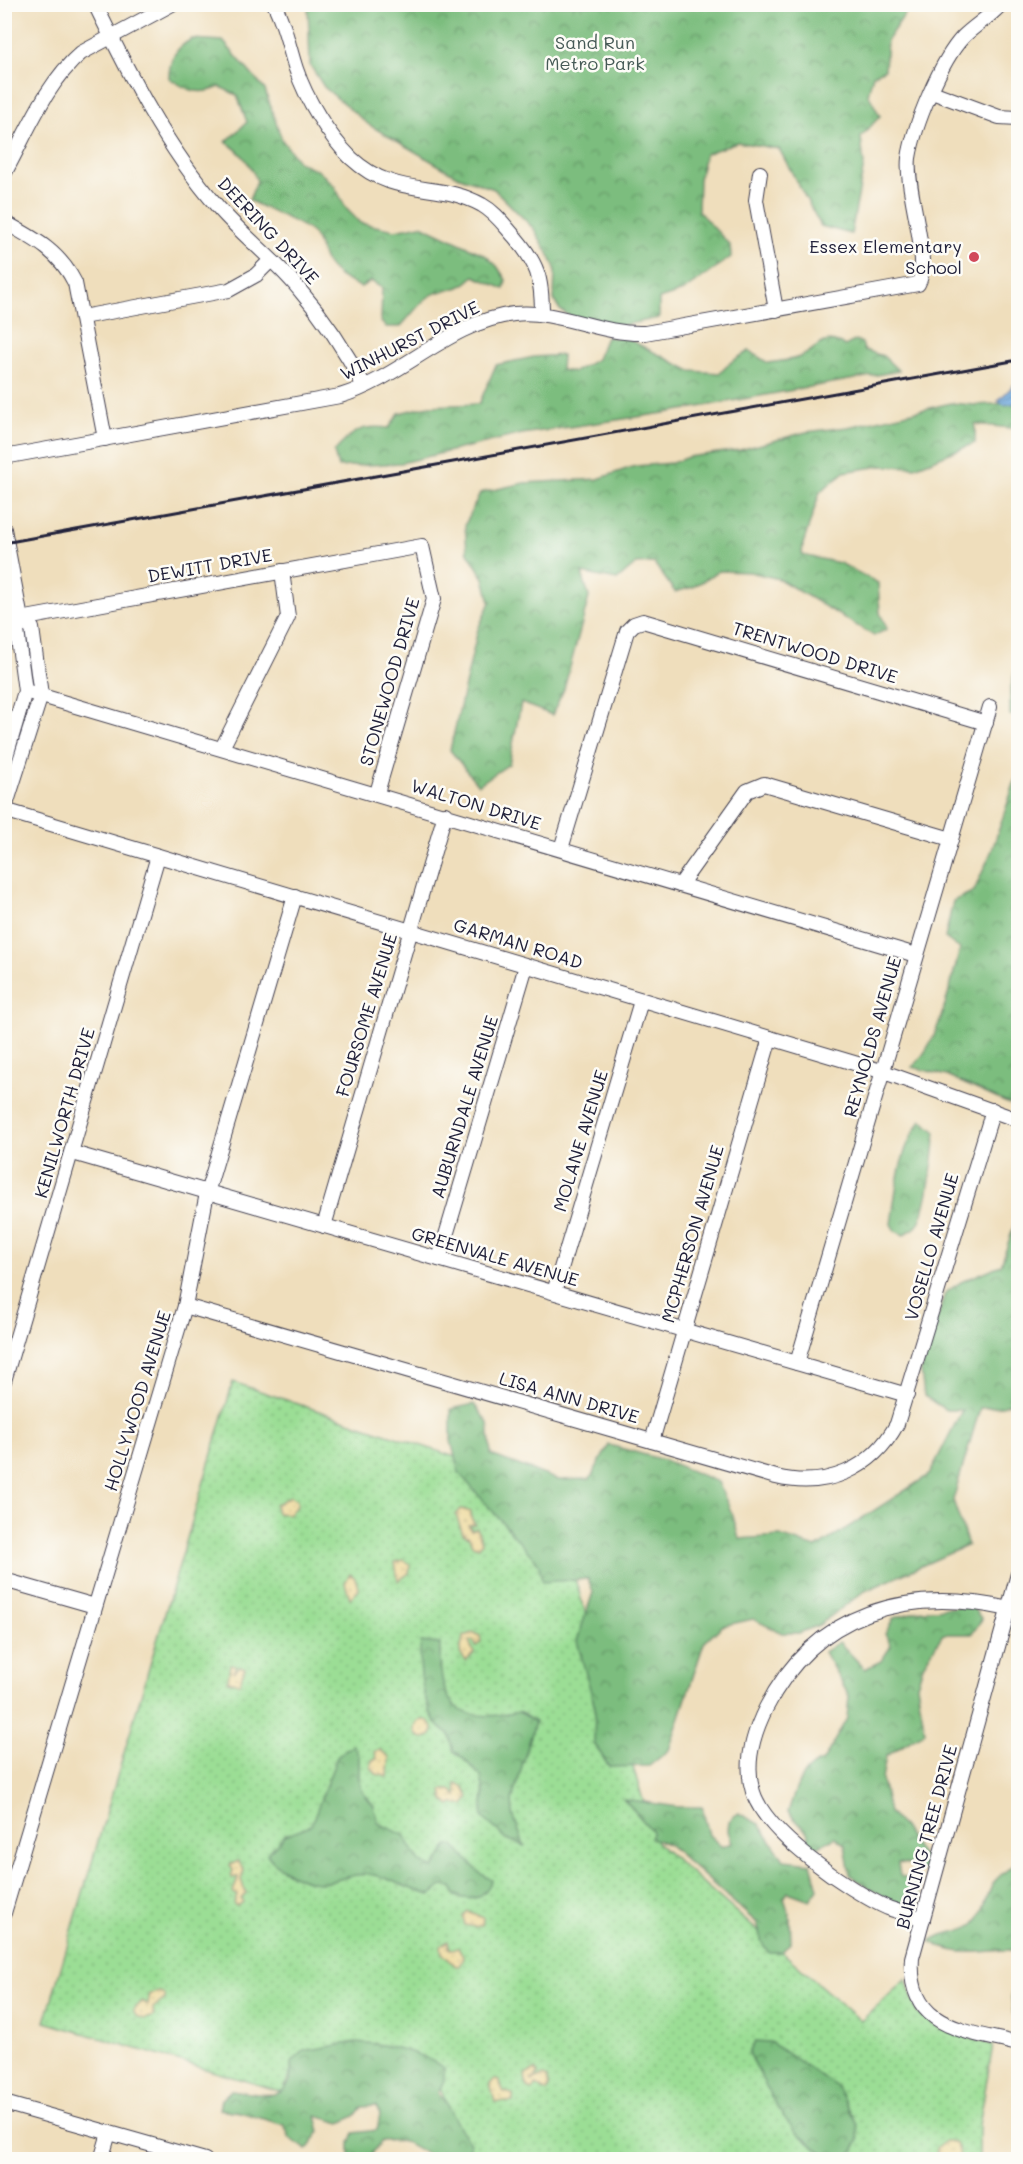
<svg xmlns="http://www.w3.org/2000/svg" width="1023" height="2164" viewBox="0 0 1023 2164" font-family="Mali,sans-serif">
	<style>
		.grass { fill: url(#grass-dots); stroke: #5e8068; stroke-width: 1.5 }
		.forest { fill: url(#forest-crowns); stroke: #4f705c; stroke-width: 1.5 }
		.sand { fill: url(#sand-dots); stroke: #887e6c; stroke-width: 1.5 }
		.water { fill: url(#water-waves); stroke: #48658c; stroke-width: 1.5 }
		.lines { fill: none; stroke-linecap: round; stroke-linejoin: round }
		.minor-casing { stroke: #413e4e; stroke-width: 16 }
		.minor { stroke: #fff; stroke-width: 14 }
		.rail { stroke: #22223b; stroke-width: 3 }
		.poi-dot { fill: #d1495b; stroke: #fdfcf7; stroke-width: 2 }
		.labels { text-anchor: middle; stroke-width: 5; stroke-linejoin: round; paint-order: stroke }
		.park-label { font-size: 18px; fill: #465a56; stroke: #fdfcf7 }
		.street-label { font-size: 18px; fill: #22223b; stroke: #fdfcf7 }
		.poi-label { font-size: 18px; fill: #22223b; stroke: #fdfcf7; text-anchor: end }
	</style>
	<defs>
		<pattern id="grass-dots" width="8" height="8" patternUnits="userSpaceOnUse" patternTransform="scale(1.5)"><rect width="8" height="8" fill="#9bde95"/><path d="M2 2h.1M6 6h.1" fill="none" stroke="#85be81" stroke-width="1.8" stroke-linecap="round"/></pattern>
		<pattern id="forest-crowns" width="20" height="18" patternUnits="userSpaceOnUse" patternTransform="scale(1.5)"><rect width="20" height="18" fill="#7cbd7e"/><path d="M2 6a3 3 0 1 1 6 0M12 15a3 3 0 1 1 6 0" fill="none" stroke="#659968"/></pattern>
		<pattern id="sand-dots" width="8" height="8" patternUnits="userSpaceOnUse" patternTransform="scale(1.5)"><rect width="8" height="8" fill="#eeda9e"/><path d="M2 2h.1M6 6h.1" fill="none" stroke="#ccbb89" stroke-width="1.8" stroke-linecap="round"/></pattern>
		<pattern id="water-waves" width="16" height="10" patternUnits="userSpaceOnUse" patternTransform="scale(1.5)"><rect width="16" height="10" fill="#6da8dd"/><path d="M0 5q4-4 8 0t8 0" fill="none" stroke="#5988b4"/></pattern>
	</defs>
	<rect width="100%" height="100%" fill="#fdfcf7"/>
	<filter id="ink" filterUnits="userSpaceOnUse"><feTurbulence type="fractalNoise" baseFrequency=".0167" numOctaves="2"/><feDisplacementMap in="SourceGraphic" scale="12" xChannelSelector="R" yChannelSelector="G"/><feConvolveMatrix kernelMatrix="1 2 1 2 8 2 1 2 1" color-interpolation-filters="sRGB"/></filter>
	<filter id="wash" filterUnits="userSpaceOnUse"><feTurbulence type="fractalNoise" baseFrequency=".008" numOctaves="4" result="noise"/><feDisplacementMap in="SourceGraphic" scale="24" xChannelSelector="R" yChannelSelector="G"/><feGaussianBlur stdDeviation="1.35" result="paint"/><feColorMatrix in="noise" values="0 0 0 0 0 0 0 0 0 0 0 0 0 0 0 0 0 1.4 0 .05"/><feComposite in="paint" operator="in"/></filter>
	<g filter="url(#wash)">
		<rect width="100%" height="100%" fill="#efdebc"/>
		<polygon class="grass" points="233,1382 547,1488 656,1842 861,2021 906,1979 917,2013 941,2029 993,2045 979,2125 979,2159 473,2160 466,2158 437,2079 302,2061 290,2074 283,2092 45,2022"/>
		<g class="forest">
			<polygon points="308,5 911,5 887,40 885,69 873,75 868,94 880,116 861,137 864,165 851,234 821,226 779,149 737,142 705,154 699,179 698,211 730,245 731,257 683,291 659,299 659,318 624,325 580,322 560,310 554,300 555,268 547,251 534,229 494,189 457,176 369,125 324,87 310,65"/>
			<path d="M192,39L223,41L265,90L282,140L299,162L319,171L335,187L346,208L360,223L395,230L421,225L485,255L497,266L506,280L504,289L474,276C455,296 444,285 427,298C417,306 409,318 400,327H386L381,322L382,288L371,281L361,287C346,281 332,274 324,259C320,250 319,240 312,233C303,223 264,209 249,200L257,181C250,164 242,152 226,142L247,122L237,95L220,87C199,96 188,91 169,78C169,60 175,48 192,39Z"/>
			<path d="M606,337L628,339L691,371L720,373L731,362L749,351L768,363C778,361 793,361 802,356C820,347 822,334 845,346L856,340L862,343L864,350L883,356L899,371L671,412L522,434L401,463L338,467L334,452C354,430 360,425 389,428L399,413L429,406L479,404L496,365L534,357L562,355L561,370L574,372L597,359Z"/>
			<polygon points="951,403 974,405 1018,403 1018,429 975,424 975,443 915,467 881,466 844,472 820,492 803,544 802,555 840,563 878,583 880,613 887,629 874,636 779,579 750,572 719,571 693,587 675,592 654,563 636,564 617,580 582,573 589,597 564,689 552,715 521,703 509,764 478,785 450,750 478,629 490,602 484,578 467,551 465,525 480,493 524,483 598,479 635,466 672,463 688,457 740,450 806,432 848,427"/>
			<polygon points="1018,659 1018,717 1010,715 1010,691"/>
			<path d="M1018,772V1108L947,1076L912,1067C940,1043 950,984 960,949L945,938L953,901L974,891L992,850Z"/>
			<path d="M922,1120L936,1132C934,1151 928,1215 916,1227C913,1230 907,1232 904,1235L895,1231L891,1224C896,1190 899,1147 922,1120Z"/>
			<polygon points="1018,1213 1018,1400 1002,1406 980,1408 953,1500 968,1545 863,1592 819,1625 799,1633 782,1633 753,1619 722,1626 704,1643 669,1750 649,1766 609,1767 594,1743 595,1707 577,1641 593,1592 588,1579 542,1582 539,1564 459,1473 451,1441 451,1409 474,1404 488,1423 491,1455 558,1480 590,1479 609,1445 667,1461 718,1482 733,1516 739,1539 780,1536 816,1548 929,1475 962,1410 946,1410 924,1396 921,1371 945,1293 961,1282 1001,1265"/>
			<path d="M971,1606L982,1619L972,1634H943L923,1665L917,1685L925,1732L886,1756L882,1780L889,1813L903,1827L920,1854L931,1862L927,1872L914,1865L898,1863L900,1876L917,1883L921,1899L916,1905C892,1906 870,1888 850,1875L845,1845L835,1837L819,1846L807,1847L809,1834L788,1812C795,1792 800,1767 823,1761L847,1718L849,1696L824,1652L839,1642L865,1669L881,1661L891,1646L885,1634L894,1618L922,1610Z"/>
			<path d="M421,1642L440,1644C438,1707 457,1725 519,1712L535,1722L512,1800L513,1814L524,1846L507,1839L482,1817L484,1793L481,1776C471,1768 465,1758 454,1751L449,1734C423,1721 418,1669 421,1642Z"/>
			<path d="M353,1745L359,1756V1778L362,1791L374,1806L378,1823L404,1835L420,1862L434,1868L448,1845H453L481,1874L492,1880C484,1898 474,1902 455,1896L452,1887L442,1886L431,1895C411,1891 393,1879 374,1875C359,1872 342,1879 328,1882C309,1887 276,1869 267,1854L285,1835L311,1825L337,1757Z"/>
			<polygon points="624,1799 678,1807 702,1807 709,1835 722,1847 732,1843 728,1831 729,1821 738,1813 759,1824 784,1860 811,1863 818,1889 810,1900 788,1892 784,1898 790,1917 791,1942 782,1952 768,1952 762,1943 757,1923 668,1844 651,1838 652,1831"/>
			<path d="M1018,1858V2011L1013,2014L1011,1994L1017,1985V1956L1012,1950C980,1950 959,1959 930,1941C943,1931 961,1934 974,1924C985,1915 986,1892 995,1881C1002,1872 1013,1868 1018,1858Z"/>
			<path d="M755,2041L770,2042L837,2087L857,2124L859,2140L848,2159C818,2160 786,2124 773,2100C764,2085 758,2068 749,2053Z"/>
			<path d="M356,2042C385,2044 419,2051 444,2068V2080L438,2093C452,2108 456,2128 470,2143V2159C461,2160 444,2163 436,2159C414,2148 409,2138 382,2141L372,2152L371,2159H350V2143L354,2133L377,2130L380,2114L376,2106L362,2107L355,2116L341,2123L316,2116L320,2131L307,2150L290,2138L284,2125L240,2112L219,2109L221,2100L231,2090C262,2094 294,2106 291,2063L304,2051Z"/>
		</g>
		<g class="sand">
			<polygon points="290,1496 297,1500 297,1506 288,1514 277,1513 275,1505"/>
			<polygon points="461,1509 471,1512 471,1518 475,1524 468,1525 471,1530 477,1528 482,1542 479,1547 472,1545 469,1537 463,1534 456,1515"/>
			<polygon points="404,1560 410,1565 409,1573 398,1581 395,1562"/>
			<polygon points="350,1574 355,1578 359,1590 350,1598 345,1583"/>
			<polygon points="473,1632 480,1636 481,1642 476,1646 473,1640 469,1641 474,1653 466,1661 460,1653 463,1637"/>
			<polygon points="230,1664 236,1665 235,1671 240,1666 245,1668 239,1684 228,1681"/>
			<circle cx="424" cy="1729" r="9"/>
			<polygon points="380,1750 389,1757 388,1777 376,1774 371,1767 372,1760 377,1759 375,1751"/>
			<polygon points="456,1784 464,1787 469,1798 464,1805 453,1804 450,1806 444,1801 442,1790 451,1790 457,1796"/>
			<polygon points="238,1861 244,1870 241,1880 246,1893 241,1899 243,1902 237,1906 234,1903 237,1896 233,1892 238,1877 231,1878 233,1870 230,1865"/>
			<polygon points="468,1911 483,1918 482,1925 475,1927 465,1925 463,1916"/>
			<polygon points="448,1941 450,1949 458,1948 464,1958 460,1966 456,1966 442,1953 441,1946"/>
			<polygon points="160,1992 165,1995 165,1999 153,2008 154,2016 144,2019 136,2016 133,2010 142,2002 148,2004 150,1994"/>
			<polygon points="535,2070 538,2074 533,2080 544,2076 547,2078 549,2087 547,2092 536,2085 532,2090 527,2088 525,2075"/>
			<polygon points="495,2080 499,2081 504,2092 513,2094 513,2102 495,2102 490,2084"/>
			<polygon points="946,2141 955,2142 959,2150 960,2159 948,2159 937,2155 936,2148"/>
		</g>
		<polygon class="water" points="1018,381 1018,403 1004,405 998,401"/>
	</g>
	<g filter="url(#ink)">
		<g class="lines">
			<defs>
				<g id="minor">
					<path d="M95,4C130,76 165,146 218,207C243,236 274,259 298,288C324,318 346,351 364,386"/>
					<path d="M274,4C285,24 289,48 296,69C306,99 328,135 351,158C396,200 438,180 482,205C495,212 504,225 514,236C538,264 542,278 542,314"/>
					<polyline points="932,92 999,117 1018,118"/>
					<polyline points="760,173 756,200 776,310"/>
					<path d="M4,174C27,133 45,84 81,53L172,4"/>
					<path d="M4,222C35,239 59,251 75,283L105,439"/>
					<polyline points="82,317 229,290 256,275 270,261"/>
					<path d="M4,457L340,396C401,378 449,322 514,314C558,309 599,335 645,333L918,284C932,261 905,190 909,158C914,126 941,60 963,37C975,25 990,17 1001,4"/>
					<polyline points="4,529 21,619 17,631 25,691 4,763"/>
					<polyline points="4,622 422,546 434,599 377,793"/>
					<polyline points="25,691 916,955"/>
					<polyline points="222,748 288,617 282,571"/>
					<polyline points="4,810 881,1071 1018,1120"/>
					<polyline points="4,811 41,695 32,628 21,619"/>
					<polyline points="561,849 627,631 634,624 643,621 986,723"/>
					<polyline points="680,885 747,791 764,784 951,839"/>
					<polyline points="73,1153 907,1395"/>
					<polyline points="324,1226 445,814"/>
					<polyline points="439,1259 526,966"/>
					<polyline points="554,1292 641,1001"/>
					<path d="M185,1306L776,1477C826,1489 872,1470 897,1424L993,1110"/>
					<polyline points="797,1363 990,707"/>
					<polyline points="4,1381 158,856"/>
					<polyline points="652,1441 770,1038"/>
					<path d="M1018,1574L912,1958C907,2029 964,2030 1018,2044"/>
					<polyline points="4,1580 95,1606"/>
					<polyline points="4,1913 185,1306 207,1193 295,896"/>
					<path d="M923,1919C912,1915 899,1912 888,1908C848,1890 766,1834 753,1792C744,1763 753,1734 766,1708C815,1611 909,1586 1009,1609"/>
					<polyline points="4,2103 205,2160"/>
					<polyline points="101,2160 109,2133"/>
				</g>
			</defs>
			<use href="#minor" class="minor-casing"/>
			<use href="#minor" class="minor"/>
			<polyline class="rail" points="4,543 1018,360"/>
		</g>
	</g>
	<circle class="poi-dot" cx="974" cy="257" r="6"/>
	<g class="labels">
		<g class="park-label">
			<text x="595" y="49">Sand Run<tspan x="595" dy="21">Metro Park</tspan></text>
		</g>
		<g class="street-label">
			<text transform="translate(268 231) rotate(47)" y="6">DEERING DRIVE</text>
			<text transform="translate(410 341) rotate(-27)" y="6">WINHURST DRIVE</text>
			<text transform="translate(210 566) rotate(-10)" y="6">DEWITT DRIVE</text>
			<text transform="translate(815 653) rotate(17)" y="6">TRENTWOOD DRIVE</text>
			<text transform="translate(390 682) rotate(-74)" y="6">STONEWOOD DRIVE</text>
			<text transform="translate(476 805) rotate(17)" y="6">WALTON DRIVE</text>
			<text transform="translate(518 944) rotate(17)" y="6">GARMAN ROAD</text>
			<text transform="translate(367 1015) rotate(-73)" y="6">FOURSOME AVENUE</text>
			<text transform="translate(873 1037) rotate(-74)" y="6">REYNOLDS AVENUE</text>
			<text transform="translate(465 1107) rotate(-73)" y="6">AUBURNDALE AVENUE</text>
			<text transform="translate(65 1113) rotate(-74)" y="6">KENILWORTH DRIVE</text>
			<text transform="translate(581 1141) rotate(-73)" y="6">MOLANE AVENUE</text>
			<text transform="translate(693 1234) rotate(-74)" y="6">MCPHERSON AVENUE</text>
			<text transform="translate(932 1247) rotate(-74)" y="6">VOSELLO AVENUE</text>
			<text transform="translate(495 1257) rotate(16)" y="6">GREENVALE AVENUE</text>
			<text transform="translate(569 1398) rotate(16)" y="6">LISA ANN DRIVE</text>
			<text transform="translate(138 1401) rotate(-73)" y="6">HOLLYWOOD AVENUE</text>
			<text transform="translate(927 1837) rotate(-75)" y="6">BURNING TREE DRIVE</text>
		</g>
		<g class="poi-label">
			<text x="962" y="253">Essex Elementary<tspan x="962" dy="21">School</tspan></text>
		</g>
	</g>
	<rect width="1023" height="2164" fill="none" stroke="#fdfcf7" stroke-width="24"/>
</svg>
